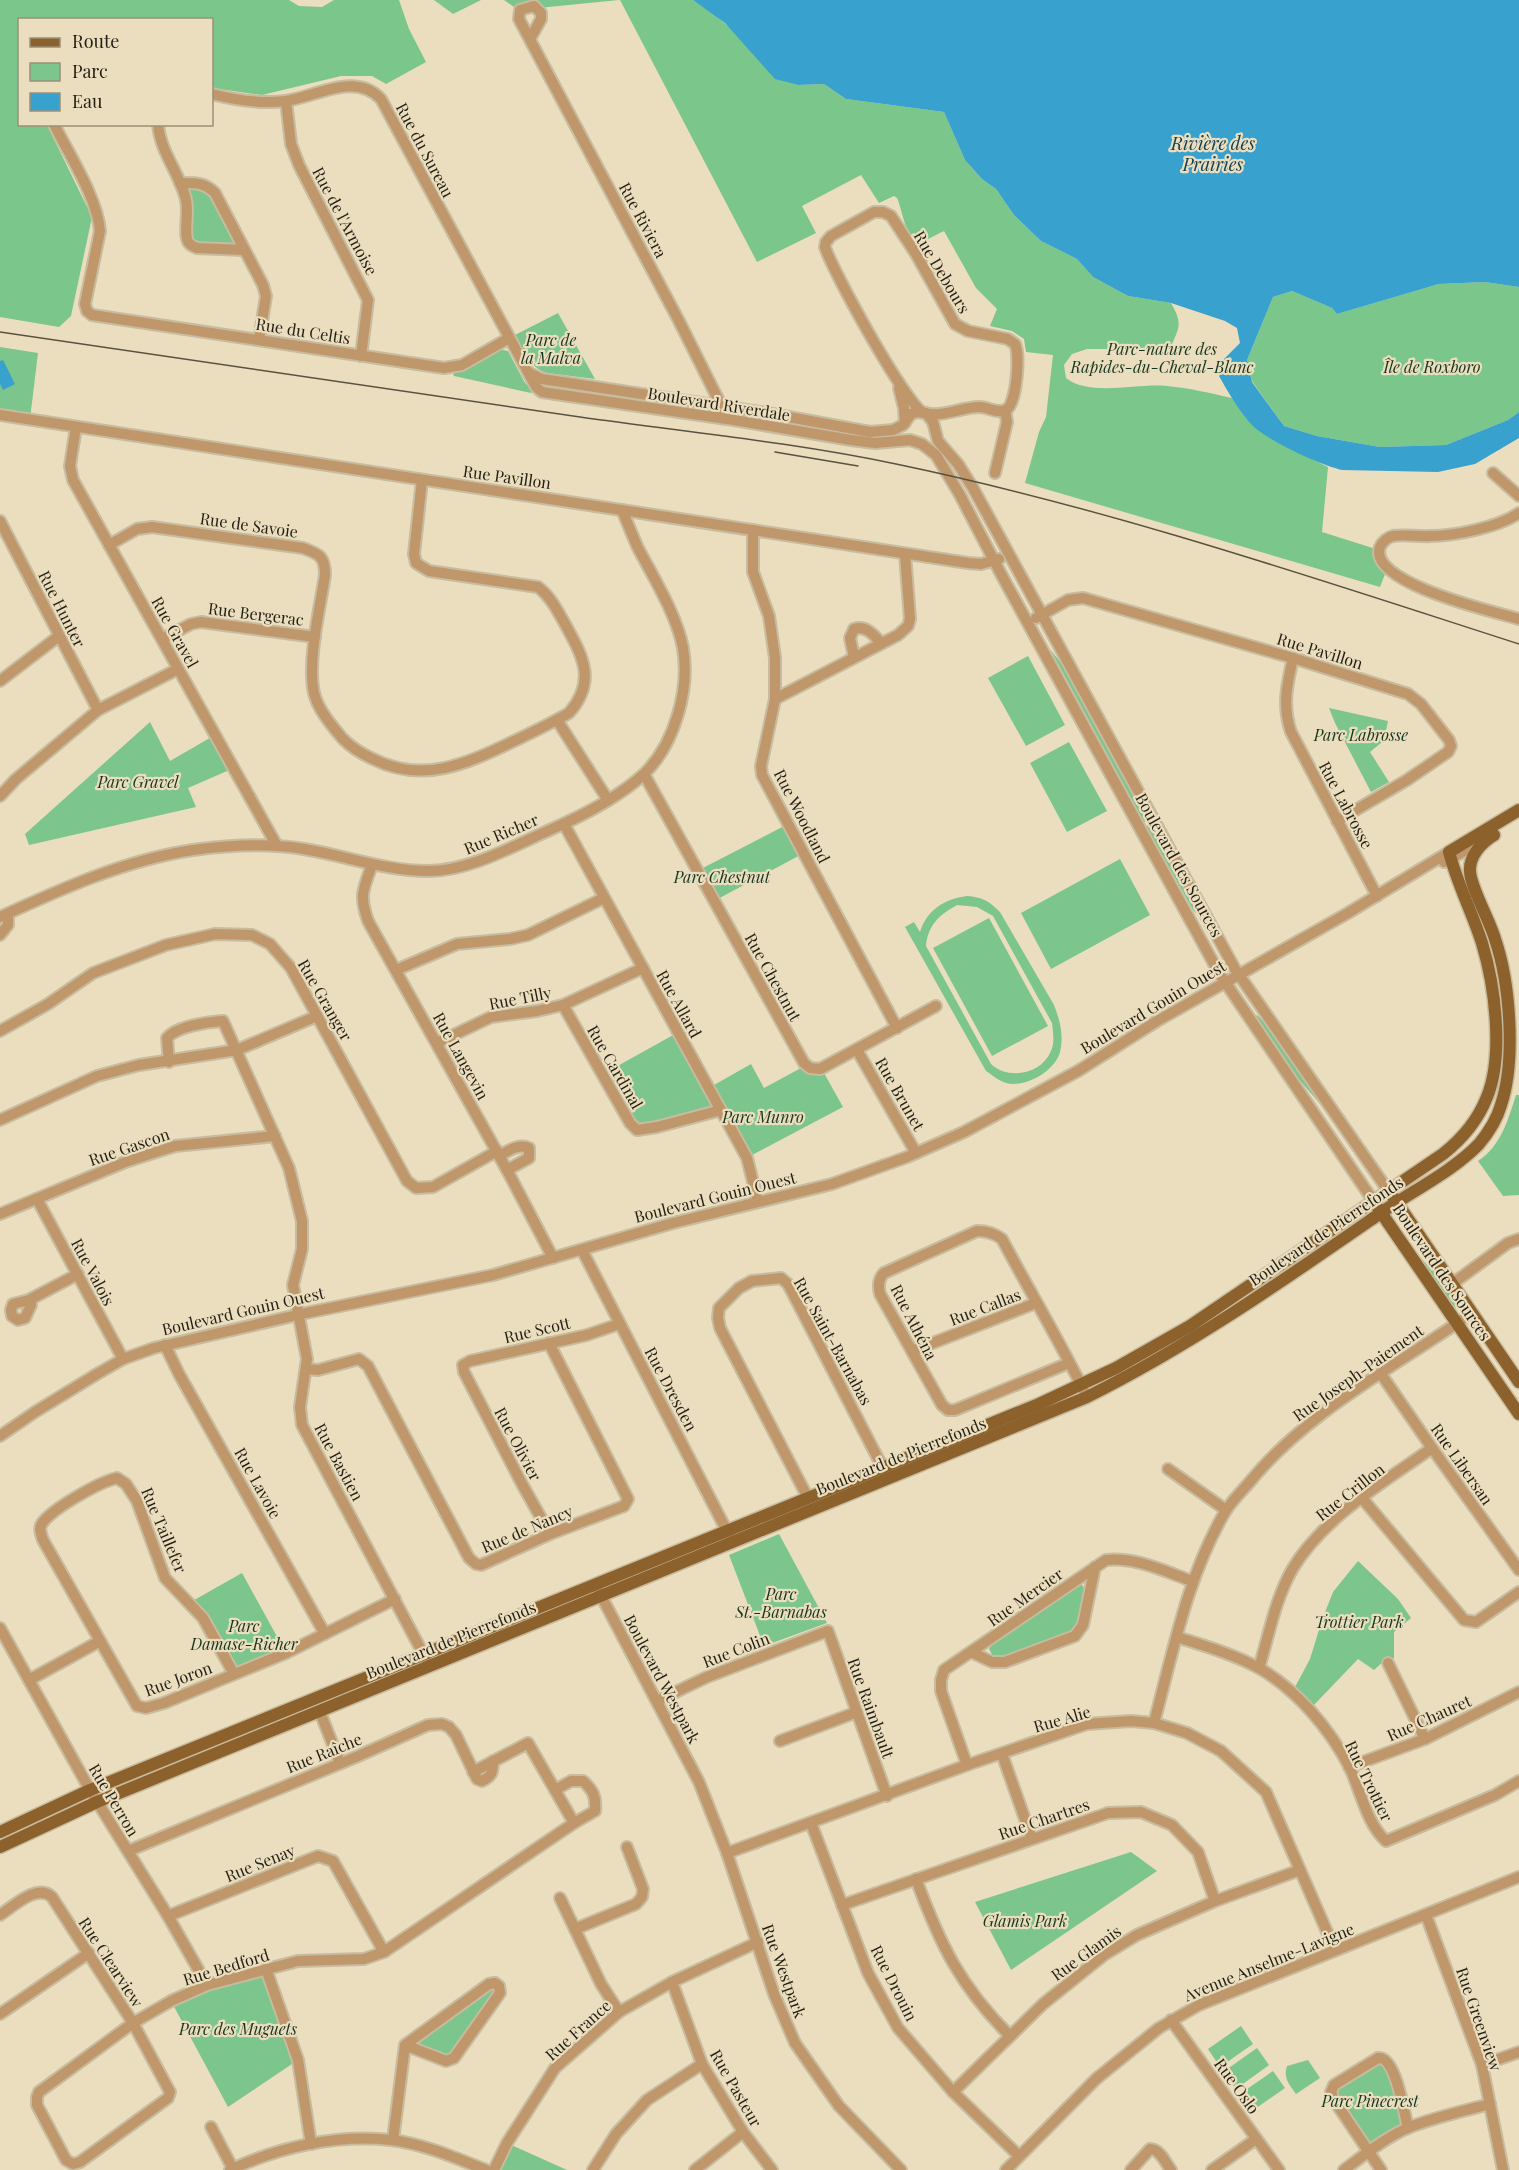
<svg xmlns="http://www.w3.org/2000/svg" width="1519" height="2170" viewBox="0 0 1519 2170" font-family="'Playfair Display',serif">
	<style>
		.green { fill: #7cc58c; fill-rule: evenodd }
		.forest { fill: #7ac68b }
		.water { fill: #39a1cd }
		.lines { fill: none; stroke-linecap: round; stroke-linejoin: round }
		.minor-casing { stroke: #c7bba0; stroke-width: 14 }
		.major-casing { stroke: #c7bba0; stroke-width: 15 }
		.minor { stroke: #c0976a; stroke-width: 10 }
		.major { stroke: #8c612c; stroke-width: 12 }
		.tram { stroke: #595241; stroke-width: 1.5 }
		.labels { text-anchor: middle; stroke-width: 4.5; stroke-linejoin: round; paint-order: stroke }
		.street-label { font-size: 16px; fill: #231e13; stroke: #ebdebf }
		.park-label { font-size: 16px; font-style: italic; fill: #15351e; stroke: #ebdebf }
		.water-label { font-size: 18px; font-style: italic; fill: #144053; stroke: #ebdebf }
	</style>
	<rect width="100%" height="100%" fill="#ebdebf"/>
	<g class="green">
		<polygon points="434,0 481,0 453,14"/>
		<polygon points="504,0 619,0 518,10"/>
		<polygon points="180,183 209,186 244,250 190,245"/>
		<path d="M558,313L595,379L547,373C529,368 524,349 515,335Z"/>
		<polygon points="0,347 38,353 30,419 0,415"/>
		<polygon points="499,349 508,351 525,383 533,390 531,393 454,376 453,374"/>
		<polygon points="1050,649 1065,668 1149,820 1144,822"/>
		<polygon points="1028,656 1065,725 1026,746 988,678"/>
		<polygon points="1329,708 1388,721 1386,731 1393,733 1370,752 1389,782 1371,792 1335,723"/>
		<polygon points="150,722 170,761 215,735 234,768 188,788 196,807 29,845 25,834"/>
		<polygon points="1069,742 1107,811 1067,832 1030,763"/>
		<polygon points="1151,823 1206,924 1193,910 1146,826"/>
		<polygon points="788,824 804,853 714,901 697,871"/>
		<polygon points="1120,859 1150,915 1051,969 1021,913"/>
		<path d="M967,896C982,897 989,901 1000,912L1054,1005C1060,1020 1064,1036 1060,1052C1055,1071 1026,1088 1006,1083C999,1081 992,1075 986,1071L905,927L914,922L920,932C927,910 944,899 967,896ZM957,905L977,907L993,916L1052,1023C1053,1033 1055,1042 1051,1051C1041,1075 1008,1080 991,1064L926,946C928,925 939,915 957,905Z"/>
		<polygon points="989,918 1048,1026 992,1056 933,948"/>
		<polygon points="1257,1015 1268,1026 1328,1113 1296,1076 1256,1016"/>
		<polygon points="675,1034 713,1107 652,1125 638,1125 605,1073"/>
		<polygon points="751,1064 764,1088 801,1068 811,1072 824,1073 843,1107 752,1155 714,1085"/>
		<path d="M1516,1095H1519V1195L1503,1196L1478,1161C1501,1146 1508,1120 1516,1095Z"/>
		<polygon points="1418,1255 1441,1279 1459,1305 1455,1308"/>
		<polygon points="779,1534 827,1623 764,1646 729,1555"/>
		<polygon points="1358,1561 1398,1599 1411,1618 1394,1632 1394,1658 1384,1661 1374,1670 1358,1659 1312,1707 1294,1689 1310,1659 1322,1620 1333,1592"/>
		<polygon points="242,1573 286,1653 234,1674 189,1603"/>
		<polygon points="1077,1585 1082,1585 1086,1591 1078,1622 1070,1632 1004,1658 994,1658 989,1649 993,1643"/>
		<polygon points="398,1671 373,1685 128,1783 154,1769"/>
		<polygon points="1131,1852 1157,1871 1011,1970 975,1902"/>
		<polygon points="266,1969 298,2060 228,2107 171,2001"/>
		<polygon points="490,1987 495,1989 496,1993 454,2053 445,2057 412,2044"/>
		<polygon points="1241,2026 1253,2044 1220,2067 1208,2049"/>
		<polygon points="1257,2048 1269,2065 1236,2089 1223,2072"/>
		<path d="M1308,2060L1320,2078L1296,2094C1289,2084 1283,2078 1287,2066Z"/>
		<polygon points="1379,2062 1390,2073 1404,2123 1370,2147 1335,2093 1337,2087"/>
		<polygon points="1273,2071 1285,2088 1252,2111 1240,2094"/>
		<polygon points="507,2143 567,2170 494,2170"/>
	</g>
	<g class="forest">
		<polygon points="0,0 289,0 299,6 322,7 334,0 399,0 409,29 426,62 386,84 372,76 341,76 262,95 212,88 212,20 20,20 20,124 47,125 92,217 71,316 59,327 0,317"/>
		<path d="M620,0H693L710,11L799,85L824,84L846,99L944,112L965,160L982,179L996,189L1014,215L1041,241L1077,259L1093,277L1128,296L1171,303C1181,321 1181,325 1172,344L1151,349H1087L1072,354L1064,365L1066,378C1089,397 1138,383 1167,386C1189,388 1210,393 1232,398L1252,425L1267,436L1328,467L1322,532L1379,550L1387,569L1380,587L1025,483L1039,432L1046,417L1053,355L1026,352L1024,339L1012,331L990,326L997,309L976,288L944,231L922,242C903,235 904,214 897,198L894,196L879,203L861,175L802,206L816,233L757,262Z"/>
		<polygon points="1485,282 1519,287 1519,412 1508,420 1446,445 1380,447 1317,436 1284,426 1252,381 1247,360 1273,297 1292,291 1332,308 1337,314 1439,284"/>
	</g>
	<g class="water">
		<path d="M693,0H1519V287L1485,282L1439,284L1337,314L1332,308L1292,291L1273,297L1247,360L1252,382L1284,426L1317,436L1380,447L1446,445L1508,420L1519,412V438L1475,464L1438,472L1342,470C1320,465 1265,440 1250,423C1238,409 1228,392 1219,376L1221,362L1240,343L1237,328L1225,321L1171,303L1128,296L1093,277L1077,259L1041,241L1014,215L996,189L982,179L965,160L944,112L846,99L824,84L799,85L775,79L725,23Z"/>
		<polygon points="3,360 15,384 3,390 0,384 0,361"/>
	</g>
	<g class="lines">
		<defs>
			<g id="minor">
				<polyline points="530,39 541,19 541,13 534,6 520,10 519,19 679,321 720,403 720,412"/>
				<path d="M212,94C235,100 261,104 285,101C316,97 355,71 381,99L536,387L542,392L734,420L851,440L875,443L910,440L922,444L936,455L960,495L1001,574L1219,973L1374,1202"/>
				<polyline points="286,101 291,144 299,165 368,300 361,356"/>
				<path d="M54,124C69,155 97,197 100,231L85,304L87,311L92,315L444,368L462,365L509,338"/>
				<path d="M158,124C160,151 178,171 185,196C190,211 184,226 187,239C188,244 192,246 197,248L244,250"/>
				<path d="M180,183C194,183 204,182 215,193L263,285L266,296L259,340"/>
				<path d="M874,212H883L891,216L916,254L955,324L968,331L1008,339L1015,344C1020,354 1017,404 1006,410C997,414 988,407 979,407C962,407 941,418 924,413C907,407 832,270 825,247L826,242L831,236Z"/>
				<polyline points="529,373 542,379 767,413 870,432 893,430 903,425 911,414 917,412 926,413 933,422 938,441 958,464 973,488 1235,969 1389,1192"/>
				<polyline points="899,388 904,408 905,423"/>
				<polyline points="0,415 968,563 981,564 999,559"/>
				<polyline points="76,427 70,466 73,480 277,846"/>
				<polyline points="995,473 1007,422 1005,410"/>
				<polyline points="1493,473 1519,496"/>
				<path d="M1519,513C1499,527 1455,536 1430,536C1418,537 1405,534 1393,536C1388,537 1382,542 1380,547C1367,583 1495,612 1519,619"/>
				<polyline points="0,521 98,710"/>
				<polyline points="753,530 753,572 769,616 775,658 775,699 761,766 762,775 897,1028"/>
				<path d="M109,545L137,529L152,527L303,548C319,554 325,556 325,575C320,608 307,661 314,693C318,710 332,726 343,739C352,748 362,754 373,759C423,784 466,764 512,742C531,733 550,724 569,713C597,681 583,657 565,624C557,610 551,597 538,587L429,571L416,563L414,554L422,480"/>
				<polyline points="1036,618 1068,600 1083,598 1293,658 1408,694 1421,704 1449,740 1451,746 1448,752 1407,780 1337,821"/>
				<polyline points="162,639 191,624 201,622 315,637"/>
				<path d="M854,657L850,638L854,629C866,625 874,635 881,643"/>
				<path d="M1293,658C1287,684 1282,706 1291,732L1377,896"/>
				<polyline points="0,681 59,636"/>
				<polyline points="775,699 898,635 908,626 910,619 905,554"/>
				<polyline points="557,720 608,800"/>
				<polyline points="644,774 804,1063 810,1068 820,1069 936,1006"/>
				<polyline points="0,796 16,779 98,710 178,669"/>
				<polyline points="564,824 747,1158 758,1202"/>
				<polyline points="1444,862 1483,841"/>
				<path d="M372,865C363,890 359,895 368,921L507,1170L553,1258"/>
				<path d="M0,917C61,889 125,860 193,850C229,845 268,843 304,849C346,856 386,871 429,871C470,871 515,845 552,829C584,815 619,797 644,774C675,744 690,689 683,648C677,615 652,575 637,546C632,534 627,522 622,510"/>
				<polyline points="0,935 8,925 8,914"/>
				<polyline points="396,970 457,944 510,939 528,935 604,898"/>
				<polyline points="563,1005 630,1123 637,1130 657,1127 721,1110"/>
				<polyline points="0,1031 48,1004 93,973 166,945 215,934 252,935 270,944 291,968 407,1181 416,1188 433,1187 497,1151"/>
				<polyline points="437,1043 491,1017 537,1011 563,1005 643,968"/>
				<polyline points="857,1050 916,1153"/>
				<path d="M169,1062L167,1038C177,1026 208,1022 223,1021L289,1168L302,1221V1249L293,1285L307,1359L300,1407L302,1425L427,1661"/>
				<polyline points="0,1120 97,1076 139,1065 237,1050 317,1016"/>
				<path d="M499,1156C508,1151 519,1143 529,1148V1158L507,1170"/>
				<polyline points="37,1199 123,1359"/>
				<polyline points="0,1214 128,1161 175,1146 275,1136"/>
				<polyline points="582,1250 730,1537"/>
				<polyline points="1452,1284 1508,1243 1519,1239"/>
				<polyline points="31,1299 31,1305 25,1318 18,1320 12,1316 11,1310 13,1304 29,1300 78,1274"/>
				<polyline points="165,1345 179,1374 325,1634"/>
				<polyline points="912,1351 1036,1303"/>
				<path d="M1069,1363L955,1410H948L942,1405L880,1294C878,1286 878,1279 884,1273L977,1231C987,1231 994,1233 1002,1239C1030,1292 1061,1343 1087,1397"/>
				<polyline points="306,1369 318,1370 359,1359 368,1366 469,1558 476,1564 481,1565 550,1534 624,1506 628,1499 549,1343"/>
				<polyline points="1381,1374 1432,1448 1519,1570"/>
				<polyline points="0,1436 35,1412 97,1374 123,1359 154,1348 306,1313 493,1275 673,1223 832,1184 907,1157 964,1132 1078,1071 1157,1021 1348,913 1449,852"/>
				<polyline points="1168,1469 1226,1510"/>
				<polyline points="808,1498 720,1328 718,1318 719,1308 739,1288 752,1281 781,1278 788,1284 886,1474"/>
				<polyline points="1362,1498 1464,1620 1476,1622 1519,1592"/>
				<polyline points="550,1534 522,1484 464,1372 463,1365 470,1361 587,1335 619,1324"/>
				<polyline points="597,1588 699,1782 727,1853 774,1994 795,2043 839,2106 901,2170"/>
				<polyline points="0,1628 90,1790 168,1916 207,1985"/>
				<path d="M1177,1637C1205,1646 1233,1654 1259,1668C1297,1690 1330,1729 1350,1768C1361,1792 1367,1824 1386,1841L1495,1795L1519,1781"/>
				<polyline points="971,1652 992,1662 1005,1662 1075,1636 1083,1625 1095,1567"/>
				<polyline points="1388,1663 1425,1739"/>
				<path d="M1259,1668C1269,1635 1275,1599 1293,1568C1325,1516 1383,1483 1432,1448"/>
				<path d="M234,1674L203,1618L165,1578L137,1501L126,1484L117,1478C99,1482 54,1508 43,1522C38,1528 41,1534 43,1540L137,1706L146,1708L164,1703L286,1653L395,1599"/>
				<polyline points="29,1680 100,1641"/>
				<polyline points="657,1701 707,1677 828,1631 887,1796"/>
				<polyline points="320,1712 340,1763"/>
				<path d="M1154,1723C1173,1652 1187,1577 1225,1512C1231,1502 1240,1493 1248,1484C1308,1410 1395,1367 1472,1313"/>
				<polyline points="780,1741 857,1712"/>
				<polyline points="1002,1754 1032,1839"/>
				<path d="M967,1765L941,1691V1680L944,1670L1106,1560C1136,1557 1164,1571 1192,1581"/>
				<polyline points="1349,1767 1425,1739 1519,1692"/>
				<path d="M555,1790L571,1781H583C594,1791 596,1797 595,1811L574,1823"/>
				<polyline points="811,1823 868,1973 898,2028 953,2092 1018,2155"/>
				<path d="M128,1851L356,1757L428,1725L442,1724L449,1727L456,1735L477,1779L482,1781C492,1776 493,1772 493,1761"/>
				<polyline points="727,1853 967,1765 1087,1724 1131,1721 1154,1723 1187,1733 1221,1751 1266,1792 1335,1950"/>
				<path d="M916,1879C940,1944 960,1986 1010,2036"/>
				<polyline points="560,1898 601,1984 619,2012"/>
				<polyline points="842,1905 1108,1813 1141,1812 1172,1825 1198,1852 1215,1901"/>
				<path d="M0,1915C14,1906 37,1883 52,1897L133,2023L170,2092L168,2098L80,2162L73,2164L66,2160L37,2105V2097L39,2092L133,2023L171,2001L207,1985L298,1961L364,1959L384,1952L574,1823L528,1743L473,1772"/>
				<polyline points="1426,1915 1482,2065 1503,2170"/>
				<polyline points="168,1916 318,1856 333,1861 384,1952"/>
				<polyline points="575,1929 636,1904 642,1897 643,1889 627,1847"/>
				<polyline points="266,1969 298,2060 311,2144"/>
				<polyline points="672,1982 702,2064 743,2132 772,2170"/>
				<polyline points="0,2014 89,1953"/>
				<polyline points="1171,2020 1279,2170"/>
				<polyline points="1482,2065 1519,2052"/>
				<polyline points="953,2092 1043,2004 1104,1955 1137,1935 1215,1901 1300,1870"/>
				<polyline points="211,2127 233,2169"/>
				<polyline points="393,2140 405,2045 489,1984 495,1983 499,1986 500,1993 454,2058 446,2061 405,2045"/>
				<path d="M230,2170C279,2147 337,2134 391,2140C424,2144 456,2158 486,2170"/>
				<polyline points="494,2170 507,2143 555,2068 619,2012 672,1982 758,1942"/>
				<polyline points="593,2170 616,2134 647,2100 702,2064"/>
				<polyline points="695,2170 743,2132"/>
				<polyline points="1006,2170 1096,2079 1159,2028 1199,2005 1519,1877"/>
				<path d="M1131,2170L1150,2149C1160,2149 1165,2162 1171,2170"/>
				<polyline points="1212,2170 1256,2139"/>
				<path d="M1344,2170C1364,2155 1386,2137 1410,2127C1436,2117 1463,2111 1490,2104"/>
				<path d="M1381,2170L1334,2100L1331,2092L1334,2085L1378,2058C1396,2056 1404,2113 1408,2128"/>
			</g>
			<g id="major">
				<polyline points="1393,1197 1519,1382"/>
				<polyline points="1378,1208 1519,1414"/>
				<path d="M0,1832L90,1790L1039,1404L1116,1368L1190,1326L1443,1154C1462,1139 1478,1120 1487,1097C1504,1055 1495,986 1482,943C1472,912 1457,883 1449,852L1519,810"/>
				<path d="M0,1847L97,1802L1087,1397C1189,1346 1281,1282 1375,1217C1408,1193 1451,1173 1479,1144C1489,1132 1497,1119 1501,1105C1516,1060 1510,983 1495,939C1490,921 1470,886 1470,871C1469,856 1482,842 1494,835"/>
			</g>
		</defs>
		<use href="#minor" class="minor-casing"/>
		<use href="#major" class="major-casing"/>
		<use href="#minor" class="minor"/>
		<use href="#major" class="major"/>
		<g class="tram">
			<path d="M0,332C193,361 386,390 580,417C685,432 792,442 896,464C1108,508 1314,578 1519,644"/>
			<polyline points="775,452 858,466"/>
		</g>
	</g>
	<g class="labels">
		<g class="street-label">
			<text transform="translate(425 150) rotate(62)" y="6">Rue du Sureau</text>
			<text transform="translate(643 220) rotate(62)" y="6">Rue Riviera</text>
			<text transform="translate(345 221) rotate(62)" y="6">Rue de l'Armoise</text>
			<text transform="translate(942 272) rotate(59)" y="6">Rue Debours</text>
			<text transform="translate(303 331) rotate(9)" y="6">Rue du Celtis</text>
			<text transform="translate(719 404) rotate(9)" y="6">Boulevard Riverdale</text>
			<text transform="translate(507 477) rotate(8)" y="6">Rue Pavillon</text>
			<text transform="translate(249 525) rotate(8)" y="6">Rue de Savoie</text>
			<text transform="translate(62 609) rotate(63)" y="6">Rue Hunter</text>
			<text transform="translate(256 614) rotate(7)" y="6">Rue Bergerac</text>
			<text transform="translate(175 632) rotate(61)" y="6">Rue Gravel</text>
			<text transform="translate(1320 651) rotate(17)" y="6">Rue Pavillon</text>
			<text transform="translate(1346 805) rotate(62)" y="6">Rue Labrosse</text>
			<text transform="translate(802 816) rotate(63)" y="6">Rue Woodland</text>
			<text transform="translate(501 834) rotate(-23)" y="6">Rue Richer</text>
			<text transform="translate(1179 865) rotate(61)" y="6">Boulevard des Sources</text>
			<text transform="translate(773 977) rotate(61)" y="6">Rue Chestnut</text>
			<text transform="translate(520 998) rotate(-11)" y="6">Rue Tilly</text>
			<text transform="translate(325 1000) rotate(60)" y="6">Rue Granger</text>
			<text transform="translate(679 1004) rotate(61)" y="6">Rue Allard</text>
			<text transform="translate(1153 1007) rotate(-31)" y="6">Boulevard Gouin Ouest</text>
			<text transform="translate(461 1056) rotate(61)" y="6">Rue Langevin</text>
			<text transform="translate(615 1067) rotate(60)" y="6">Rue Cardinal</text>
			<text transform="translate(900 1094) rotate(60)" y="6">Rue Brunet</text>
			<text transform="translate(129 1147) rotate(-19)" y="6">Rue Gascon</text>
			<text transform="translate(715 1197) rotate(-14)" y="6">Boulevard Gouin Ouest</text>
			<text transform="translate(1326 1231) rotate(-34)" y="6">Boulevard de Pierrefonds</text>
			<text transform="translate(93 1272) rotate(62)" y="6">Rue Valois</text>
			<text transform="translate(1442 1272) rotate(56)" y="6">Boulevard des Sources</text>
			<text transform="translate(985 1307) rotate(-21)" y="6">Rue Callas</text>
			<text transform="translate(243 1311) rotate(-13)" y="6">Boulevard Gouin Ouest</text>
			<text transform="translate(914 1322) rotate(63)" y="6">Rue Athéna</text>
			<text transform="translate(537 1330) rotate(-13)" y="6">Rue Scott</text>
			<text transform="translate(833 1341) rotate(61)" y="6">Rue Saint-Barnabas</text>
			<text transform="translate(1358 1373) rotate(-35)" y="6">Rue Joseph-Paiement</text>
			<text transform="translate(671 1389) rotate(62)" y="6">Rue Dresden</text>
			<text transform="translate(518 1444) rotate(62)" y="6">Rue Olivier</text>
			<text transform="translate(901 1456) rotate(-22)" y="6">Boulevard de Pierrefonds</text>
			<text transform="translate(339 1462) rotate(62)" y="6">Rue Bastien</text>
			<text transform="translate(1462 1464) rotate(55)" y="6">Rue Libersan</text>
			<text transform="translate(258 1483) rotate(61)" y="6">Rue Lavoie</text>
			<text transform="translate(1350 1492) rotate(-38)" y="6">Rue Crillon</text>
			<text transform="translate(527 1529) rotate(-23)" y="6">Rue de Nancy</text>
			<text transform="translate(164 1530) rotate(67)" y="6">Rue Taillefer</text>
			<text transform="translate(1025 1597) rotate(-35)" y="6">Rue Mercier</text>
			<text transform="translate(451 1640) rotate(-22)" y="6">Boulevard de Pierrefonds</text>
			<text transform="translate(736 1650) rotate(-21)" y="6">Rue Colin</text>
			<text transform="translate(178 1679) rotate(-20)" y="6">Rue Joron</text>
			<text transform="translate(662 1679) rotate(62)" y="6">Boulevard Westpark</text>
			<text transform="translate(871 1708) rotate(70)" y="6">Rue Raimbault</text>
			<text transform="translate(1429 1718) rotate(-24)" y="6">Rue Chauret</text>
			<text transform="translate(1062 1719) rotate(-16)" y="6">Rue Alie</text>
			<text transform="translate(324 1753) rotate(-22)" y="6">Rue Raîche</text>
			<text transform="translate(1369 1781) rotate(64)" y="6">Rue Trottier</text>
			<text transform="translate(114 1800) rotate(59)" y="6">Rue Perron</text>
			<text transform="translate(1044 1819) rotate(-19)" y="6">Rue Chartres</text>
			<text transform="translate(260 1863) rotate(-22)" y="6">Rue Senay</text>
			<text transform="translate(1086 1953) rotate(-36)" y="6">Rue Glamis</text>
			<text transform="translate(111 1962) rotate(57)" y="6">Rue Clearview</text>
			<text transform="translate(1269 1962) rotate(-22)" y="6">Avenue Anselme-Lavigne</text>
			<text transform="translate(226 1967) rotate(-17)" y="6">Rue Bedford</text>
			<text transform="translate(784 1971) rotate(70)" y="6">Rue Westpark</text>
			<text transform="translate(894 1983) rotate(63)" y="6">Rue Drouin</text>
			<text transform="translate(1479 2019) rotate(71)" y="6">Rue Greenview</text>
			<text transform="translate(578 2030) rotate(-42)" y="6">Rue France</text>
			<text transform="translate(1237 2086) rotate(54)" y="6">Rue Oslo</text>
			<text transform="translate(736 2088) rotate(60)" y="6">Rue Pasteur</text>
		</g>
		<g class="park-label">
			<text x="551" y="346">Parc de<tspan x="551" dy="18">la Malva</tspan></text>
			<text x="1162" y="355">Parc-nature des<tspan x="1162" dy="18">Rapides-du-Cheval-Blanc</tspan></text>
			<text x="1432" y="373">Île de Roxboro</text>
			<text x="1361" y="741">Parc Labrosse</text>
			<text x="138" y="788">Parc Gravel</text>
			<text x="722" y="883">Parc Chestnut</text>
			<text x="763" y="1123">Parc Munro</text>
			<text x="781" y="1600">Parc<tspan x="781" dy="18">St.-Barnabas</tspan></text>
			<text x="1359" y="1628">Trottier Park</text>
			<text x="244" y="1632">Parc<tspan x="244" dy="18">Damase-Richer</tspan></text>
			<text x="1025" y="1927">Glamis Park</text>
			<text x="238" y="2035">Parc des Muguets</text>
			<text x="1370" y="2107">Parc Pinecrest</text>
		</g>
		<g class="water-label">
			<text x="1213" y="150">Rivière des<tspan x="1213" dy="21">Prairies</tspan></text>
		</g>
	</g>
	<rect x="18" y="18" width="195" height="108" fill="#ebdebf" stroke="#9b917a" stroke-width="1.5"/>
	<rect x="30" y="38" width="30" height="9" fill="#8c612c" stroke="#9b917a" stroke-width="1.5"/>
	<text x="72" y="48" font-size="18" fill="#231e13">Route</text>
	<rect x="30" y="63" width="30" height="18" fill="#7cc58c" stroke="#9b917a" stroke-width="1.5"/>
	<text x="72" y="78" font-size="18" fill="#231e13">Parc</text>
	<rect x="30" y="93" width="30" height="18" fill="#39a1cd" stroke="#9b917a" stroke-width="1.5"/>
	<text x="72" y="108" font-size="18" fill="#231e13">Eau</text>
</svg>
